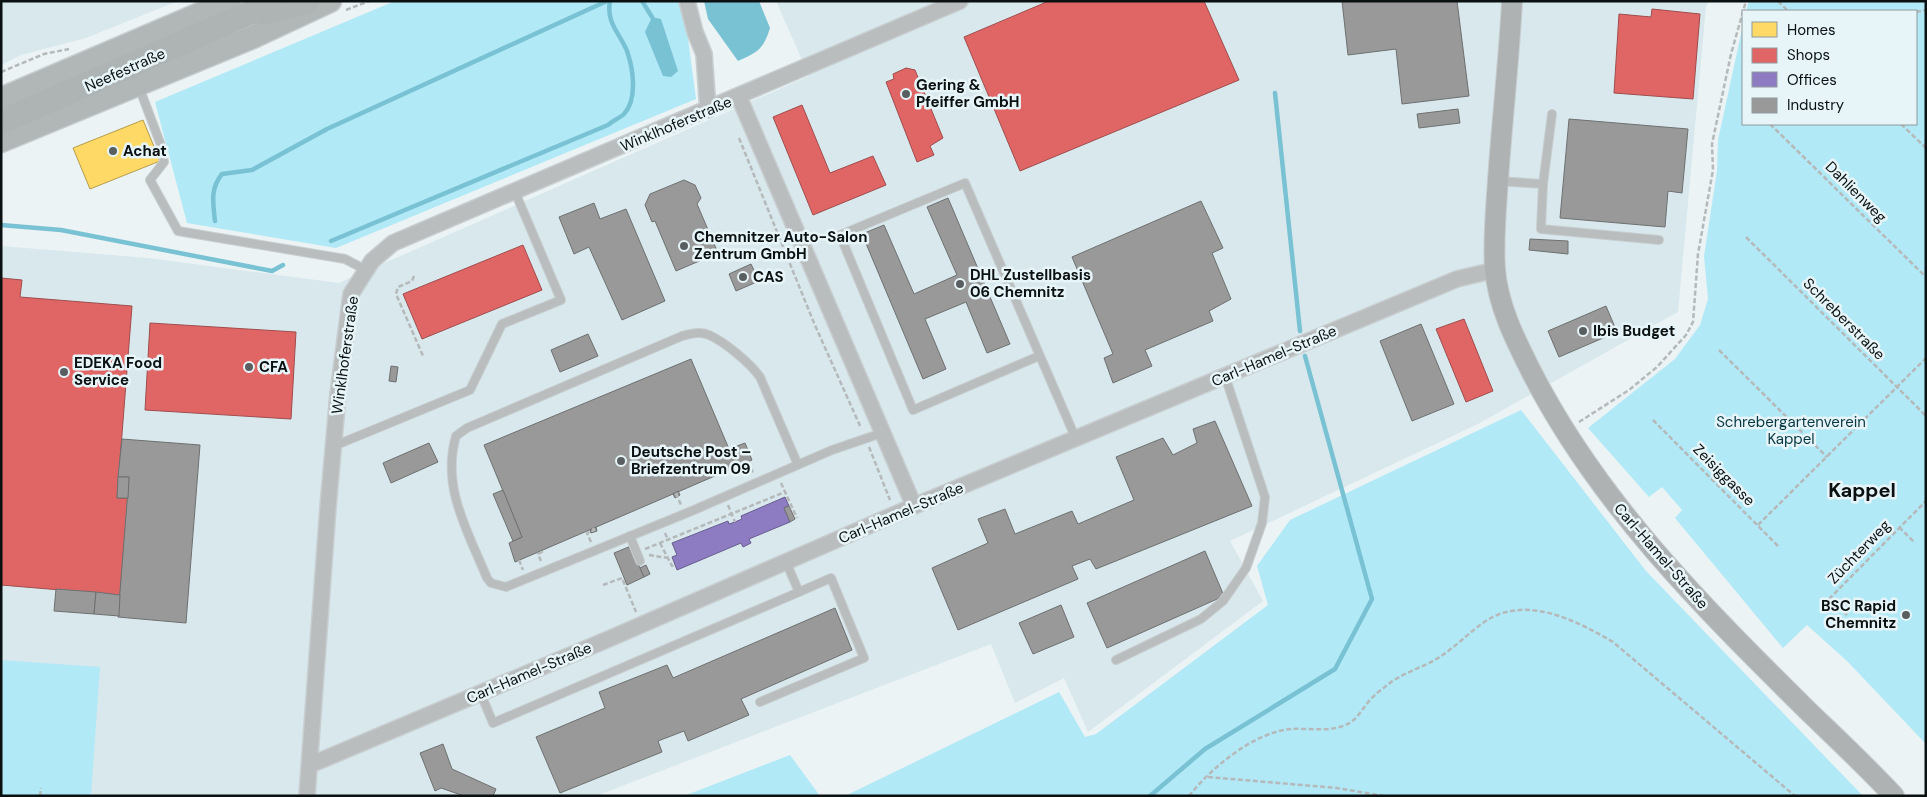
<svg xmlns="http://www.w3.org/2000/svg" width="1927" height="797" viewBox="0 0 1927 797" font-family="'DM Sans',sans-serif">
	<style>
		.built { fill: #d8e8ed }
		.green { fill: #b1e9f7 }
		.water { fill: #79c2d3 }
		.homes { fill: #ffd966; stroke: #b69d4c }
		.shops { fill: #e06666; stroke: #a04c4c }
		.offices { fill: #8e7cc3; stroke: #675c8e }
		.industry { fill: #999; stroke: #6e7070 }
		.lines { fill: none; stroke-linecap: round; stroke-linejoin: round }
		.stream { stroke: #79c2d3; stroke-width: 4.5 }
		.service-casing { stroke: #c8ced0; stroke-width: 10 }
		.minor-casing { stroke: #c8ced0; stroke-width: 18 }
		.secondary-casing { stroke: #c8ced0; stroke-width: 22 }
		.primary-casing { stroke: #c8ced0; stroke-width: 25 }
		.trunk-casing { stroke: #c8ced0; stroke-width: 26 }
		.path { stroke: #b5b9ba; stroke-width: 2.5; stroke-dasharray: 5 2.5; stroke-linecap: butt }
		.service { stroke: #babdbd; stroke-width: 8 }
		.minor { stroke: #babdbd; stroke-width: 15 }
		.secondary { stroke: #afb2b3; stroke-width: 20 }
		.primary { stroke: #b1b6b7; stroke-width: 22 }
		.trunk { stroke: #aeb3b4; stroke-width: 24 }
		.poi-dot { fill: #595f61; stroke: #e7f5f9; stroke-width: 2 }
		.labels { text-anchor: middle; stroke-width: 5; stroke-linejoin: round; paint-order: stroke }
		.street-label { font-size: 15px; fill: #0b1011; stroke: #e7f5f9 }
		.poi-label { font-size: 15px; font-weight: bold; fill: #0b1011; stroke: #e7f5f9; text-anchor: start }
		.park-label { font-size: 15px; fill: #063741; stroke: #e7f5f9 }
		.district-label { font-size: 20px; font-weight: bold; fill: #0b1011; stroke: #e7f5f9 }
	</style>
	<rect width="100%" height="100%" fill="#ebf3f5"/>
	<g class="built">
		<polygon points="1,1 178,1 86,38 21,55 1,65"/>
		<polygon points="776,1 1709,1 1706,7 1678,312 1478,424 1230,541 1263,601 1088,732 1064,678 1015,703 991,644 596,796 1,796 1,246 148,258 339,283 809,76"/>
	</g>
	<g class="green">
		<polygon points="395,1 683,1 696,99 336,248 187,223 155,102"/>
		<polygon points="1749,1 1926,1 1926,744 1847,661 1807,625 1783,648 1675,518 1682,510 1662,487 1649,497 1588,428 1675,359 1700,325 1708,299 1704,256 1717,171 1718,140 1743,25 1743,124 1916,124 1916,11 1746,11"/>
		<polygon points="1521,410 1646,571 1863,796 845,796 1059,692 1085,737 1096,734 1268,605 1257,566 1290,520"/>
		<polygon points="1,660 100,667 91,796 1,796"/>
		<polygon points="790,755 820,796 684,796"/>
	</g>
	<g class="water">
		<path d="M704,1H759L770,28C763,50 758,52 738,61L708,19Z"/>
		<polygon points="652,17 661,19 678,71 671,77 663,76 645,32"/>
	</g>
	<polygon class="homes" points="143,120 160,161 90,189 73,148"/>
	<g class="shops">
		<polygon points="1049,1 1204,1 1239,80 1020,171 964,37"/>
		<polygon points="1652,9 1700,14 1693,99 1614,93 1619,14 1651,17"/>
		<polygon points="906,68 915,70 943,138 930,146 934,155 917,162 886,82 894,79 893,74"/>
		<polygon points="802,105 830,173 873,156 886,185 813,215 773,117"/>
		<polygon points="523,245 542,290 422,339 403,294"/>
		<polygon points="1,278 22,280 20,297 132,306 117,498 128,498 120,595 1,585"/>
		<polygon points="1464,319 1493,391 1466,402 1436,329"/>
		<polygon points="150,323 296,332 291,419 145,410"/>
	</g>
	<polygon class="offices" points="785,497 789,506 784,508 790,522 749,539 751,543 743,547 741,543 677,570 672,557 677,555 672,543 728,521 729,524 735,522 742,519 741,516"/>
	<g class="industry">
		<polygon points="1342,1 1457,1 1469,96 1402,104 1396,49 1348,55"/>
		<polygon points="1458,109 1460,123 1419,128 1417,114"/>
		<polygon points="1569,119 1688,129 1682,193 1668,191 1665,227 1560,218"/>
		<polygon points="684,180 695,185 701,198 697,204 718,253 676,271 655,221 652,222 645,205 650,194"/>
		<polygon points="948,198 1010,344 987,353 966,302 925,319 946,369 923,379 862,234 884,225 914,294 957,275 927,207"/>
		<polygon points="1201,201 1223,248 1212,253 1231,299 1209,311 1213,321 1145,350 1152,366 1113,383 1104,358 1113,354 1072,257"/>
		<polygon points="594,203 600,219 626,209 665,301 622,320 589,247 574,254 559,217"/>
		<polygon points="1530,239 1568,241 1568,254 1529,250"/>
		<polygon points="751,264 759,281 736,291 729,274"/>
		<polygon points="1606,306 1617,332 1559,357 1548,331"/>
		<polygon points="1421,324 1454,404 1412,421 1380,341"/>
		<polygon points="588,334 598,356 560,372 551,350"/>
		<polygon points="691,359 729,449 745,443 752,460 515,562 509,543 522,537 484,445"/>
		<polygon points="391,366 398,367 396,382 389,381"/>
		<polygon points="1215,421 1252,506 1096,569 1090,559 1072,566 1078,579 958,630 932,568 988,543 978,519 1005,509 1015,534 1072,511 1078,524 1134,500 1116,457 1163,438 1173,455 1197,443 1193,429"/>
		<polygon points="122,439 200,445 186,623 118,617 129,477 118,477"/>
		<polygon points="429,443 438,462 391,483 383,463"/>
		<polygon points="118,477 129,477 128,498 117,498"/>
		<polygon points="503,490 522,537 513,541 493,494"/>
		<polygon points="678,491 680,495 675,498 673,494"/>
		<polygon points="789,506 795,519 790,522 784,508"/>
		<polygon points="596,527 597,531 591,533 590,530"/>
		<polygon points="631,546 644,577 627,585 614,553"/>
		<polygon points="1205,551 1224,596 1107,648 1087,603"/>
		<polygon points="646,565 650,574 644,577 640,568"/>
		<polygon points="56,589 96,592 94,614 54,611"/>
		<polygon points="96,592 120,595 119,616 94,614"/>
		<polygon points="1061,605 1074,637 1033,654 1019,623"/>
		<polygon points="835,608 852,650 741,699 749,715 688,741 684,731 658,741 662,752 560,793 536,737 605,708 599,692 667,665 673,678"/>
		<polygon points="443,744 452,769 496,789 493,796 464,796 441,788 435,791 420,753"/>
	</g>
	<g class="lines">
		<g class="stream">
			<polyline points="642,1 652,17"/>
			<polyline points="1275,93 1300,331"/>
			<path d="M215,221C213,202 210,189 222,174L252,170L327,129L607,1"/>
			<polyline points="1,225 61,230 272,271 283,265"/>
			<path d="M331,241L608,125C612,121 620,118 624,114C638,99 633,68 627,51C619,32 606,23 610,1"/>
			<polyline points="1150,796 1205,749 1335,669 1372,599 1305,356"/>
		</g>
		<defs>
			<g id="service">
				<polyline points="139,87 162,148 164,162 150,180 178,231 345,259 366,270"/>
				<polyline points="1552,114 1543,184 1541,229 1659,240"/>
				<polyline points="1498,181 1543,184"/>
				<polyline points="1039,356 913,410 840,235 965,183 1076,439"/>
				<polyline points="334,446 470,390 502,324 561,300 515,192"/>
				<path d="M798,465L760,377C750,363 725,342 709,335C700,331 691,334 682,336L467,428L456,436C441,487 468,532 487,578L491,583L506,587L694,510L832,450L882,433"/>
				<polyline points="630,536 640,561"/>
				<polyline points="1116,660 1201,619 1223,601 1246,568 1262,523 1265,497 1225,376"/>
				<polyline points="480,692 493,723 799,592 786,562"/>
				<polyline points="760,702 864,658 831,578 799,592"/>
			</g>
			<g id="minor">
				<polyline points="687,1 695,32 704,54 708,110"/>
				<polyline points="739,97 914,506"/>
				<polyline points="310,765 611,638 914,506 1457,279 1495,270"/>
				<polyline points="307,796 328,507 338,394 351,294 372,261 393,243 960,1"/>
			</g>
			<path id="secondary" d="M1512,1C1509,61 1502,120 1498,180C1496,209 1493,240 1495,269C1498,306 1515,339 1531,371C1598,503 1703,607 1807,710C1836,738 1866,766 1894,796"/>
			<g id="primary">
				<polyline points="1,99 230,1"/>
				<polyline points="1,141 253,37 330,1"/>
			</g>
			<g id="trunk">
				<polyline points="264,13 307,1"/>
				<polyline points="1,122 277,1"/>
			</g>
		</defs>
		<use href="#service" class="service-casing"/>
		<use href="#minor" class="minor-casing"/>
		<use href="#secondary" class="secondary-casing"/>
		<use href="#primary" class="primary-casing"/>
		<use href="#trunk" class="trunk-casing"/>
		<g class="path">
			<polyline points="1778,1 1788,11"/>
			<polyline points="346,10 369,1"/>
			<polyline points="1916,12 1926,10"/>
			<polyline points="1,72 44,54 69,49"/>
			<polyline points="1770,124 1926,277"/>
			<polyline points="1901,124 1926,148"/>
			<polyline points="739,138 814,323 861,428"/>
			<polyline points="1746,237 1926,416"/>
			<polyline points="414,276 412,281 398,287 396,294 423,356"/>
			<polyline points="1719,350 1827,457"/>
			<polyline points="1653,420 1778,546"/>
			<polyline points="1579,422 1629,390 1657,367 1686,335 1693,322 1698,254 1713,170 1712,144 1731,54 1746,1"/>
			<polyline points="869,447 890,500"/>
			<polyline points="748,461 753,473"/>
			<polyline points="781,483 797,518"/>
			<polyline points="676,493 681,505"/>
			<polyline points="728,505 735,522"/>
			<polyline points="1758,525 1926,358"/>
			<polyline points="1899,527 1915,543"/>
			<polyline points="665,533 668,540"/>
			<polyline points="591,542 587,533 594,530 593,528"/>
			<polyline points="660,543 672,566 675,564"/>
			<polyline points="645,549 785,492"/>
			<polyline points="649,555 668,558"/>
			<polyline points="519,560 523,570"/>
			<polyline points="541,561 538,554 542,552 541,550"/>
			<polyline points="603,585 622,578 636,612"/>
			<polyline points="1847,615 1830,598 1926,501"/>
			<polyline points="1208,777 1337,788 1384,796"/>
			<polyline points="40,796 41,788"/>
			<path d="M1189,796C1211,768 1254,732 1291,729C1309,728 1335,733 1351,722C1359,717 1365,704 1373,697C1377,692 1383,689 1387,685C1402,673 1422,668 1438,658C1456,647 1471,630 1489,619C1529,596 1577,621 1613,642L1795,796"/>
		</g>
		<use href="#service" class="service"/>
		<use href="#minor" class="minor"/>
		<use href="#secondary" class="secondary"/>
		<use href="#primary" class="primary"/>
		<use href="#trunk" class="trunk"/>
	</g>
	<g class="poi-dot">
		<circle cx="906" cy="94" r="5"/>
		<circle cx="113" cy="151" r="5"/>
		<circle cx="684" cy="246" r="5"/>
		<circle cx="743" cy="277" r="5"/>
		<circle cx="960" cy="284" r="5"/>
		<circle cx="1583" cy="331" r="5"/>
		<circle cx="249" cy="367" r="5"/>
		<circle cx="64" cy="372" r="5"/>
		<circle cx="621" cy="461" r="5"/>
		<circle cx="1906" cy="615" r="5"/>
	</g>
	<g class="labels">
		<g class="street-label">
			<text transform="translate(125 70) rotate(-24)" y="5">Neefestraße</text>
			<text transform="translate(676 124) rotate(-23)" y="5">Winklhoferstraße</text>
			<text transform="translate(1856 192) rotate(45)" y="5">Dahlienweg</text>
			<text transform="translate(1844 319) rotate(45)" y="5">Schreberstraße</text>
			<text transform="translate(345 355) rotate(-82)" y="5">Winklhoferstraße</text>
			<text transform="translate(1274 356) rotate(-23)" y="5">Carl-Hamel-Straße</text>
			<text transform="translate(1724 475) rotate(45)" y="5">Zeisiggasse</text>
			<text transform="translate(901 513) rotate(-23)" y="5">Carl-Hamel-Straße</text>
			<text transform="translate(1859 552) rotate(-46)" y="5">Züchterweg</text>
			<text transform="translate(1661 556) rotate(49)" y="5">Carl-Hamel-Straße</text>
			<text transform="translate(529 673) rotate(-23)" y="5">Carl-Hamel-Straße</text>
		</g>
		<g class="poi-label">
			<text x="916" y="90">Gering &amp;<tspan x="916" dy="17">Pfeiffer GmbH</tspan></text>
			<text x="123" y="156">Achat</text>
			<text x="694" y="242">Chemnitzer Auto-Salon<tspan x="694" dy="17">Zentrum GmbH</tspan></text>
			<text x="970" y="280">DHL Zustellbasis<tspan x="970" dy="17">06 Chemnitz</tspan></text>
			<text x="753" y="282">CAS</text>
			<text x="1593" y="336">Ibis Budget</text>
			<text x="74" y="368">EDEKA Food<tspan x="74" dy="17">Service</tspan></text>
			<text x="259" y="372">CFA</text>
			<text x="631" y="457">Deutsche Post –<tspan x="631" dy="17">Briefzentrum 09</tspan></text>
			<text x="1896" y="611" text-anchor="end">BSC Rapid<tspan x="1896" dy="17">Chemnitz</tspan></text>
		</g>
		<g class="park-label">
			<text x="1791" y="427">Schrebergartenverein<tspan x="1791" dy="17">Kappel</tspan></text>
		</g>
		<g class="district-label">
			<text x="1862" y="497">Kappel</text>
		</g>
	</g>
	<rect width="1927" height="797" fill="none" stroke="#0b1011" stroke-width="5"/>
	<rect x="1742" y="10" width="175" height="115" fill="#e7f5f9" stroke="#8f999c"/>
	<rect x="1752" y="22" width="25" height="15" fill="#ffd966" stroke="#8f999c"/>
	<text x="1787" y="35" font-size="15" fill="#0b1011">Homes</text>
	<rect x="1752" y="48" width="25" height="15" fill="#e06666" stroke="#8f999c"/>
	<text x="1787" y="60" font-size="15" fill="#0b1011">Shops</text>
	<rect x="1752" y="72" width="25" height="15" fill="#8e7cc3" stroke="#8f999c"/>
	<text x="1787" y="85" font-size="15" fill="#0b1011">Offices</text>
	<rect x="1752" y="98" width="25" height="15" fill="#999999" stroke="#8f999c"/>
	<text x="1787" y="110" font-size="15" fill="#0b1011">Industry</text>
</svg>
